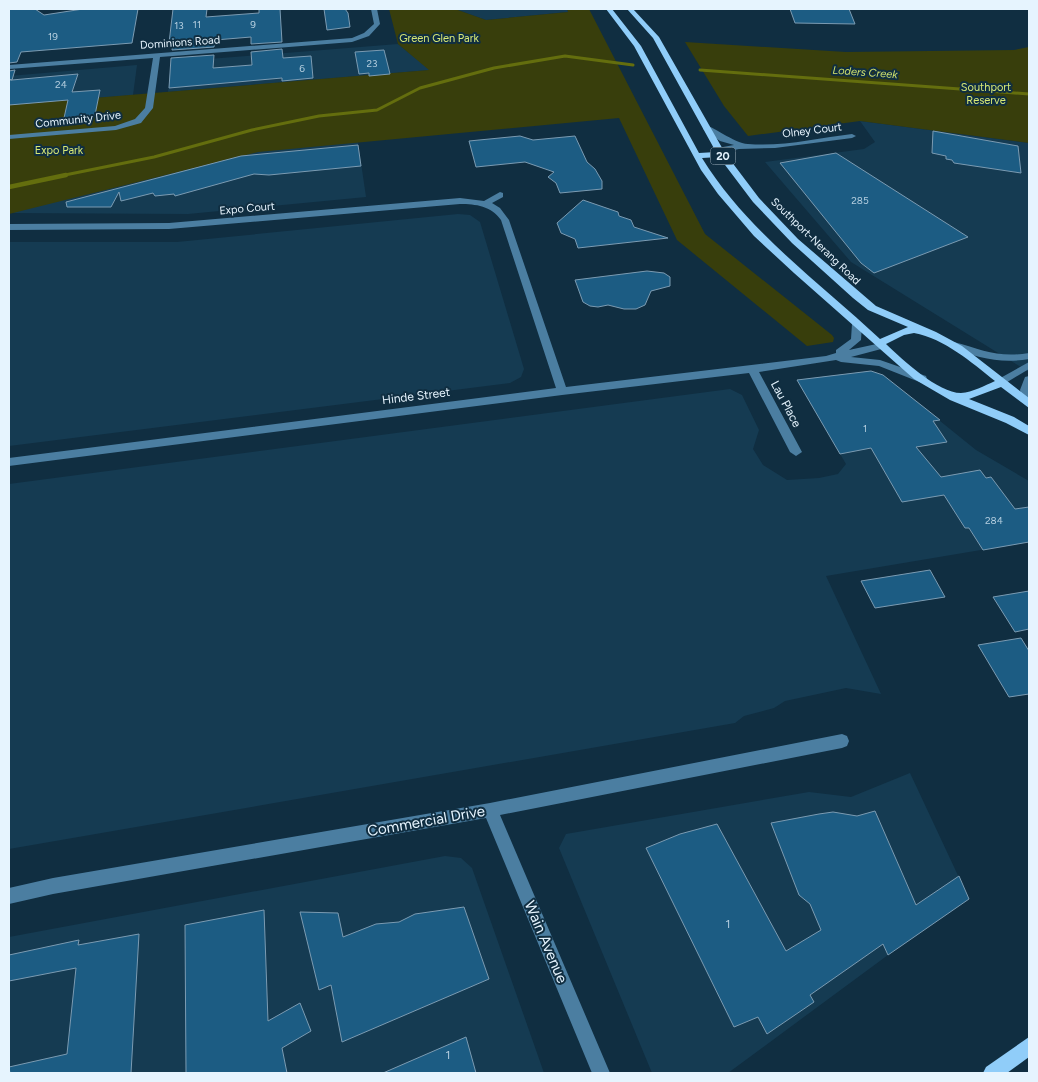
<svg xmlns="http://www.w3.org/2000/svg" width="1038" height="1082" viewBox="0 0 1038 1082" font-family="Figtree,sans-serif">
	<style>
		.built { fill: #153b52 }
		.green { fill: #383e0c }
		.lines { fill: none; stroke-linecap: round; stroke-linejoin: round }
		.stream-far1 { stroke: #646e0e; stroke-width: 3 }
		.stream { stroke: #646e0e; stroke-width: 4.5 }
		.building { fill: #1c5c83; stroke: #7b9bb2 }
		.minor { fill: #4b7ea1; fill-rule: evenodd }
		.major { fill: #90cdf9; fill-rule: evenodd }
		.labels { text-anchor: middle; stroke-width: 4; stroke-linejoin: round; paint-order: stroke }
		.number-label { font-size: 10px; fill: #b4cedf }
		.far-park-label { font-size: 11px; fill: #d8e875; stroke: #102e41 }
		.far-street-label { font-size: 11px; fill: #e6f4fe; stroke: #102e41 }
		.far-water-label { font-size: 11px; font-style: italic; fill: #d0e16d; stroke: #102e41 }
		.shield { fill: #102e41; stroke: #a6b9c5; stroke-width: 1 }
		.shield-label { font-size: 11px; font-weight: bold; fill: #e6f4fe }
		.street-label { font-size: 12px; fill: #e6f4fe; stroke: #102e41 }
		.near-number-label { font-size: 12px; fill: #b4cedf }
		.near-street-label { font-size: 15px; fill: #e6f4fe; stroke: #102e41 }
	</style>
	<rect width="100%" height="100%" fill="#102e41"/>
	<g class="built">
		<polygon points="455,9 567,9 568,12 486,20"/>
		<polygon points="398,44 430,70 168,92 171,62"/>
		<polygon points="137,65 133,95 9,105 9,76"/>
		<polygon points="860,121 1029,143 1029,372 851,262 765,162 864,149 875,142"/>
		<polygon points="358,142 366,197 188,214 11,213 239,153"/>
		<polygon points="458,214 470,215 480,222 524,369 521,377 510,383 9,446 9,242 177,242"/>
		<polygon points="871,371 883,375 976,450 1029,481 1029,542 826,576 881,694 846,688 785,701 774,708 744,716 735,723 9,849 9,484 730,389 742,395 759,430 753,449 763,465 787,480 819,478 838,474 846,464 800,386 802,379"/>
		<polygon points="910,773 969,899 888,955 728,1073 652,1073 559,848 566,834 809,792 851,797"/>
		<polygon points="445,856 461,858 472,868 544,1073 9,1073 9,937"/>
	</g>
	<g class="green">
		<polygon points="389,9 455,9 486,20 568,12 567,9 589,9 705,234 832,335 834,338 833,342 807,346 677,240 619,118 258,152 9,214 9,105 429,70 398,44"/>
		<polygon points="685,42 846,52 1014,50 1029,47 1029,143 860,121 748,136 724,106"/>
	</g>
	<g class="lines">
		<g class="stream-far1">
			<polyline points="700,70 1029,94"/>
			<polyline points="60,176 154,157 252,130 319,116 377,110 420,88 494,68 565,56 633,65"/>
		</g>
		<polyline class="stream" points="9,187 66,175"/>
	</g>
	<g class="building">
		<polygon points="9,9 35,9 44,15 83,9 138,9 132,43 21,52 17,62 9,63"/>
		<polygon points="173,9 207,9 206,17 259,13 259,9 280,9 282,42 251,44 251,37 215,40 214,47 172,50 173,42 169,43"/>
		<polygon points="324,9 345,9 348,13 350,27 327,30"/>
		<polygon points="790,9 849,9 855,24 795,23"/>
		<polygon points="282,49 283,58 311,56 313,78 282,81 282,78 169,88 171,58 214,55 213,68 252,65 251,52"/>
		<polygon points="384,50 390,74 369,76 369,73 359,74 355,52"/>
		<polygon points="15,70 12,80 78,74 72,92 100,90 95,115 64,118 68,100 9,105 9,80 12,80 9,79 9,71"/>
		<polygon points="933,131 1018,146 1021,173 954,163 952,160 946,159 946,156 932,153"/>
		<polygon points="520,136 533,140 575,136 587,162 595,169 602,181 602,189 560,193 556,183 548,177 554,172 525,162 476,167 469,141"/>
		<polygon points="358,145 361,166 269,175 254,174 175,196 174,194 155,196 153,193 121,201 119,192 111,207 67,207 66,202 241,156"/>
		<polygon points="836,153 968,237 874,273 861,263 780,163"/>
		<polygon points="583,200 618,212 619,216 631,220 634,227 668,238 578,248 575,239 561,233 557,223"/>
		<polygon points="647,271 664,273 670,277 670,286 651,291 645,305 636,309 624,309 608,305 598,307 590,306 583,302 575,280"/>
		<polygon points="871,371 883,375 940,420 933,421 947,442 916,447 941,477 980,470 986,478 991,477 1015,509 1029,507 1029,542 983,550 969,528 965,528 944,495 902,502 871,448 840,454 797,380"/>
		<polygon points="930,570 945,597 875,608 861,581"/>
		<polygon points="1029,591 1029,629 1015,632 993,597"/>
		<polygon points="1021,638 1029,651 1029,694 1009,697 978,645"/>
		<polygon points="875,811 916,905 959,876 969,899 888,955 883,944 810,995 814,1002 767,1034 758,1017 734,1027 646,848 680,834 717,824 786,951 821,930 810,904 799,895 771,823 819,814 833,812 857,816"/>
		<polygon points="464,907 489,979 342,1042 331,985 319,990 300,912 338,913 343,937 376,924 399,922 415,914"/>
		<polygon points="264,910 268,1021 300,1003 311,1031 282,1048 287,1073 186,1073 185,925"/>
		<polygon points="139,934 131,1073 10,1073 9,1067 67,1054 76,968 9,981 9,955 79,940 78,945"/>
		<polygon points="466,1037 476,1073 383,1073"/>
	</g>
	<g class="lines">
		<g class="minor">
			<polygon points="371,9 377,9 380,24 369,36 352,42 160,57 153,108 141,123 116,130 9,139 9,135 115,126 135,119 145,108 153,58 9,69 9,65 352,38 364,33 374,24"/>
			<path d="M703,125C711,124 733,143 748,144C782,147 819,138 852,134L856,136L852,138L775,148L739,149L729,151L721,156L717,154L723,147L734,145L720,141L703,129Z"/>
			<path d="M500,192L503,193V197L492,203L500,208L509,220L566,387L826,356L836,353V350L851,339L852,324L857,321L862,324L861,340L849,350L881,343L886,346L885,348L851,357L880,360L926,376L927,379L922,383L879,366L841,362L836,360L759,372L802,452L796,456L790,452L749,373L562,395L9,466V458L556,388L501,220C491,206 476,204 460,204L169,229L9,230V224L169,223L460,198L484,201Z"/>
			<path d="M954,342C983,350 998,358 1029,353V359C1001,364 977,358 950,347L949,345Z"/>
			<polygon points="1029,362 1029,369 1004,384 1000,385 995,381"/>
			<polygon points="1029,376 1029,407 1024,403 1020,390 1025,377"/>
			<polygon points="842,734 847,736 849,741 847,746 842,748 500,815 610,1073 592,1073 486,818 53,894 9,904 9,888 53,878 490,803"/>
		</g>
		<g class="major">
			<path d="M606,9H612L641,46L699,153L716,152L653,38L627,9H633L659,37L725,153L759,198L798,239L876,306L936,332L962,346L1029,398V408L1001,387L969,399L1014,417L1029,426V435L1006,423L950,400L914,379L794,273L754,236L718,194L701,170L634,46ZM719,157L753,202L792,243L853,298L868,310L908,327L880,339C818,281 747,231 702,158ZM914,333C945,339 971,362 995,381C984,386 973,392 961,393C938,393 903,360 886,344L904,335Z"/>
			<polygon points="1029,1037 1029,1057 1007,1073 983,1073 986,1067"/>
		</g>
	</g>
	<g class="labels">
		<g class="number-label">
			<text x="197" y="28">11</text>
			<text x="253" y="28">9</text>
			<text x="179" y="29">13</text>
			<text x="53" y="40">19</text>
			<text x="372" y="67">23</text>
			<text x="302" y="72">6</text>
			<text x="61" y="88">24</text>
			<text x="860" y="204">285</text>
			<text x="865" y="432">1</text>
			<text x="994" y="524">284</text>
		</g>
		<g class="far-park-label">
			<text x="439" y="42">Green Glen Park</text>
			<text x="986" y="91">Southport<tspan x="986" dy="13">Reserve</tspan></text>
			<text x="59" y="154">Expo Park</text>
		</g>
		<g class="far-street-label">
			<text transform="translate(180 42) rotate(-4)" y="4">Dominions Road</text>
			<text transform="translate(78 119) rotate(-6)" y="4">Community Drive</text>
			<text transform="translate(812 130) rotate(-7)" y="4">Olney Court</text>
			<text transform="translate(247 208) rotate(-5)" y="4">Expo Court</text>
			<text transform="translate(816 241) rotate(44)" y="4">Southport-Nerang Road</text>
		</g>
		<g class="far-water-label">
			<text transform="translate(865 72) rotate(4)" y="4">Loders Creek</text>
		</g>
		<rect class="shield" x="710.5" y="147.5" width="25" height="17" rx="4"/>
		<g class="shield-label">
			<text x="723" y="160">20</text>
		</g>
		<g class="street-label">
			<text transform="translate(416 396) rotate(-7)" y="4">Hinde Street</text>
			<text transform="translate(786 404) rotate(62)" y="4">Lau Place</text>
		</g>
		<g class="near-number-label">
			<text x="728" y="928">1</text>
			<text x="448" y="1059">1</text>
		</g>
		<g class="near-street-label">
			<text transform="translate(426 821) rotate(-10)" y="5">Commercial Drive</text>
			<text transform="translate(546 942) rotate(67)" y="5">Wain Avenue</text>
		</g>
	</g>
	<rect width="1038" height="1082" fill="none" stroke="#e6f4fe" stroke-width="20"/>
</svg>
